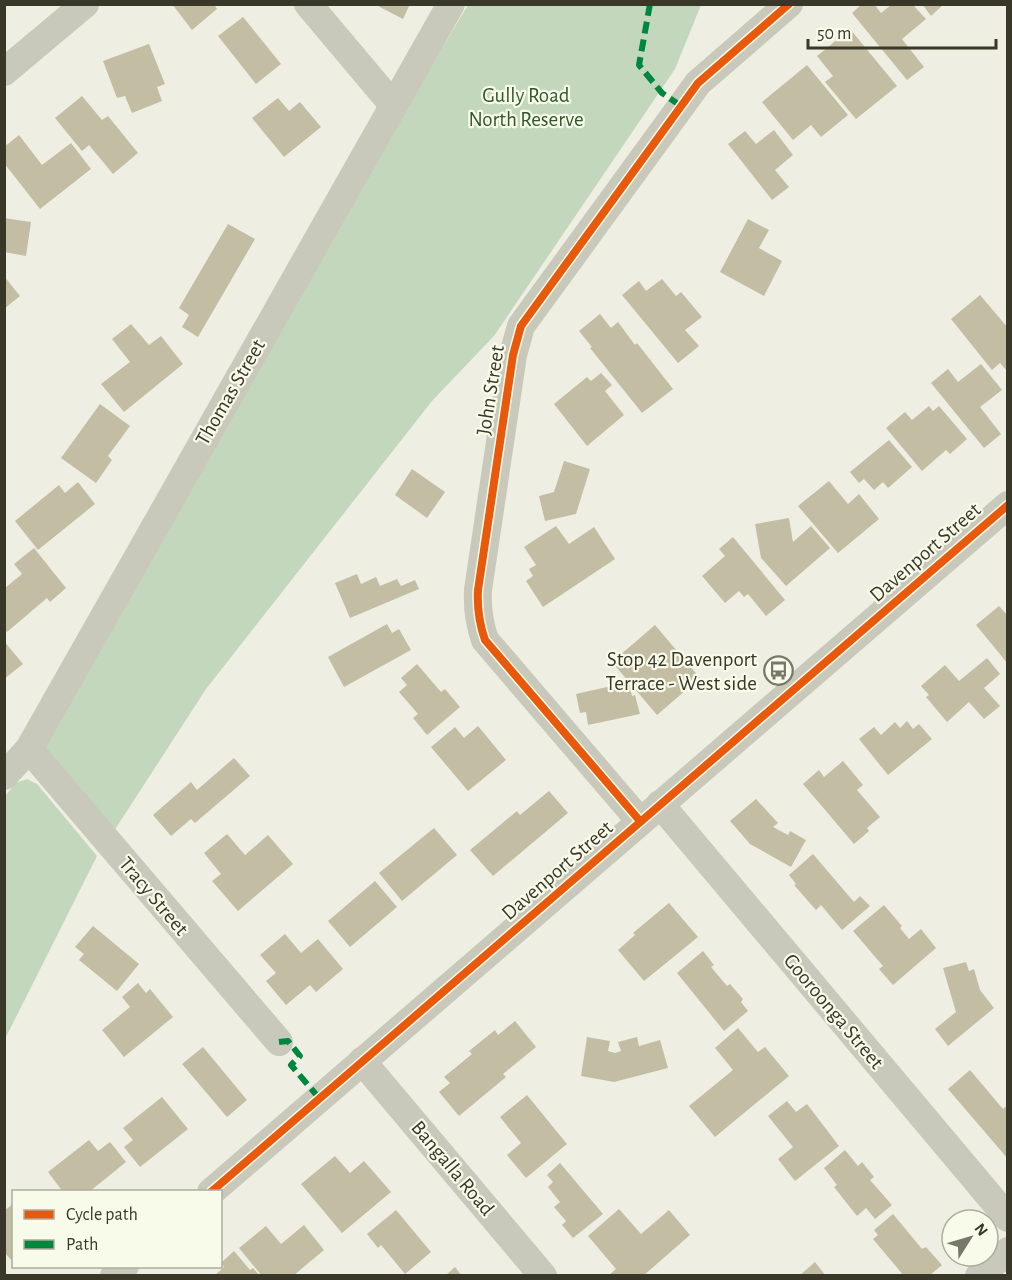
<svg xmlns="http://www.w3.org/2000/svg" width="1012" height="1280" viewBox="0 0 1012 1280" font-family="'Alegreya Sans',sans-serif">
	<style>
		.green { fill: #c3d7bc }
		.building { fill: #c3bea3 }
		.lines { fill: none; stroke-linecap: round; stroke-linejoin: round }
		.minor { stroke: #c8c8bb; stroke-width: 28 }
		.quiet { stroke: #00873e; stroke-width: 6; stroke-dasharray: 12 6; stroke-linecap: butt }
		.cycleway-casing { stroke: #f9fbea; stroke-width: 11 }
		.cycleway { stroke: #e8590c; stroke-width: 8 }
		.labels { text-anchor: middle; stroke-width: 4.5; stroke-linejoin: round; paint-order: stroke }
		.park-label { font-size: 21px; fill: #2f592b; stroke: #f9fbea }
		.street-label { font-size: 21px; fill: #393728; stroke: #f9fbea }
		.poi-label { font-size: 21px; fill: #393728; stroke: #f9fbea; text-anchor: end }
	</style>
	<rect width="100%" height="100%" fill="#eeefe2"/>
	<g class="green">
		<polygon points="468,5 701,5 675,69 494,336 432,401 206,689 114,831 42,746 365,176"/>
		<polygon points="27,779 37,784 97,856 5,1039 5,796 16,783"/>
	</g>
	<g class="building">
		<polygon points="172,4 214,4 217,9 192,30"/>
		<polygon points="374,4 410,4 403,19"/>
		<polygon points="862,4 874,4 881,13 891,5 913,5 926,19 902,39 924,67 907,80 852,13"/>
		<polygon points="922,4 944,4 931,16"/>
		<polygon points="243,17 281,64 256,84 218,36"/>
		<polygon points="850,29 897,86 856,119 825,82 833,76 817,56"/>
		<polygon points="149,44 165,84 157,87 162,101 132,113 125,96 117,98 103,61"/>
		<polygon points="807,65 848,115 821,137 811,125 793,140 762,102"/>
		<polygon points="82,96 102,120 108,116 138,153 113,174 89,145 82,151 55,118"/>
		<polygon points="278,98 289,111 300,102 321,127 284,157 252,118"/>
		<polygon points="774,130 793,155 775,170 789,187 772,200 728,144 745,131 756,144"/>
		<polygon points="19,135 42,165 71,143 91,169 40,209 4,163 4,147"/>
		<polygon points="4,218 31,222 26,256 4,252"/>
		<polygon points="748,219 769,230 759,248 782,261 764,296 720,272"/>
		<polygon points="228,224 255,239 198,337 182,327 189,315 179,308"/>
		<polygon points="4,276 20,296 4,309"/>
		<polygon points="662,279 676,296 681,292 702,317 685,330 699,346 678,363 622,295 639,281 646,291"/>
		<polygon points="980,295 1008,328 1008,372 1000,363 992,370 951,319"/>
		<polygon points="600,314 611,328 618,322 635,345 637,343 673,389 642,413 590,348 592,347 579,331"/>
		<polygon points="131,324 149,345 161,336 183,364 124,412 101,384 130,362 112,339"/>
		<polygon points="981,364 1002,390 980,407 1001,434 984,448 931,383 948,369 958,382"/>
		<polygon points="601,373 612,385 605,391 624,415 587,446 554,404 587,377 591,381"/>
		<polygon points="100,404 130,426 108,456 112,460 96,483 61,458"/>
		<polygon points="929,406 933,411 939,406 967,439 950,454 946,450 922,471 886,428 905,412 912,420"/>
		<polygon points="889,440 912,467 888,488 883,482 874,490 864,479 859,483 850,472"/>
		<polygon points="564,461 590,469 576,514 545,521 539,496 554,492"/>
		<polygon points="412,469 445,492 427,518 395,495"/>
		<polygon points="829,481 848,504 859,494 879,519 838,553 798,506"/>
		<polygon points="78,482 95,504 38,550 15,521 59,485 65,493"/>
		<polygon points="789,518 793,542 811,526 830,548 786,586 761,558 755,524"/>
		<polygon points="556,526 569,544 594,527 615,559 543,607 526,581 533,576 529,569 536,565 524,547"/>
		<polygon points="733,537 785,600 766,616 748,594 744,597 739,591 725,603 702,576 725,556 719,549"/>
		<polygon points="34,548 66,588 50,602 47,598 7,632 5,629 5,588 22,574 14,564"/>
		<polygon points="357,574 361,584 376,577 380,586 397,579 401,586 415,580 419,589 350,618 335,583"/>
		<polygon points="999,606 1008,616 1008,664 976,625"/>
		<polygon points="387,624 392,633 399,629 411,650 344,687 328,657"/>
		<polygon points="655,625 700,678 657,715 612,662"/>
		<polygon points="4,641 23,664 4,679"/>
		<polygon points="987,658 1000,674 984,688 1000,706 984,719 969,702 947,722 926,697 929,695 921,686 945,665 959,681"/>
		<polygon points="417,664 441,692 445,689 460,707 427,735 413,718 418,714 399,692 407,685 401,678"/>
		<polygon points="629,682 632,696 635,695 640,714 588,725 586,712 580,713 576,694"/>
		<polygon points="907,721 913,729 919,724 932,739 888,775 859,739 874,727 881,735 895,722 900,728"/>
		<polygon points="478,726 506,760 468,791 431,747 455,727 464,738"/>
		<polygon points="234,758 250,776 195,823 191,819 171,836 153,815 191,782 197,790"/>
		<polygon points="843,761 863,785 857,790 880,817 867,828 869,831 854,844 803,784 819,770 824,777"/>
		<polygon points="549,791 568,813 493,876 470,850 517,811 520,815"/>
		<polygon points="756,799 778,823 773,827 788,835 790,831 806,840 791,867 750,844 730,821"/>
		<polygon points="434,828 457,855 402,901 379,873"/>
		<polygon points="227,834 245,855 268,835 293,864 238,911 212,881 221,874 204,853"/>
		<polygon points="813,854 854,902 860,896 870,906 842,930 821,905 816,910 794,885 796,884 789,875"/>
		<polygon points="375,881 397,907 350,947 328,921"/>
		<polygon points="669,903 698,937 644,981 618,950 635,935 633,933"/>
		<polygon points="884,905 902,926 900,928 909,939 921,929 936,948 893,985 879,969 883,966 853,931"/>
		<polygon points="93,926 139,964 117,991 79,960 84,954 75,947"/>
		<polygon points="285,934 301,953 318,939 343,969 316,992 310,985 286,1005 266,981 276,973 260,955"/>
		<polygon points="703,951 714,965 711,967 727,986 730,984 743,999 741,1002 748,1011 724,1031 677,973"/>
		<polygon points="966,962 969,971 974,969 980,990 994,1008 948,1046 935,1029 956,1012 943,968"/>
		<polygon points="138,983 146,993 150,989 173,1017 124,1057 102,1030 130,1007 122,997"/>
		<polygon points="515,1021 536,1047 503,1074 506,1077 459,1116 439,1092 450,1083 444,1077 472,1054 469,1051 495,1030 498,1035"/>
		<polygon points="738,1028 758,1052 765,1047 789,1076 715,1137 689,1106 733,1070 715,1048"/>
		<polygon points="587,1037 610,1041 608,1051 615,1053 621,1051 618,1042 637,1037 639,1046 660,1040 668,1068 614,1082 581,1076"/>
		<polygon points="203,1047 247,1100 227,1117 182,1064"/>
		<polygon points="970,1070 1003,1109 1008,1105 1008,1159 948,1089"/>
		<polygon points="527,1095 567,1144 526,1178 507,1155 521,1143 500,1117"/>
		<polygon points="162,1097 188,1129 140,1167 124,1147 133,1140 123,1128"/>
		<polygon points="787,1101 796,1112 807,1104 839,1146 795,1181 778,1159 793,1147 768,1116"/>
		<polygon points="89,1140 98,1151 110,1142 126,1162 89,1192 63,1192 48,1172"/>
		<polygon points="845,1150 858,1166 862,1162 874,1177 870,1180 892,1205 875,1219 866,1208 857,1216 834,1187 837,1185 824,1168"/>
		<polygon points="335,1156 350,1173 364,1161 391,1192 342,1233 301,1184"/>
		<polygon points="560,1163 603,1214 573,1238 562,1225 566,1221 554,1207 560,1202 548,1187 553,1182 547,1175"/>
		<polygon points="14,1203 14,1263 4,1252 4,1211"/>
		<polygon points="619,1209 641,1234 669,1210 690,1235 643,1276 608,1276 616,1269 588,1236"/>
		<polygon points="396,1210 431,1252 405,1274 381,1245 378,1248 367,1234"/>
		<polygon points="893,1214 922,1249 926,1247 942,1265 929,1276 904,1276 873,1239 878,1235 874,1230"/>
		<polygon points="304,1225 324,1250 293,1276 262,1276 239,1248 266,1226 281,1244"/>
		<polygon points="234,1251 250,1270 253,1268 260,1276 214,1276 224,1267 221,1263"/>
		<polygon points="815,1262 826,1276 799,1276"/>
		<polygon points="455,1267 462,1276 445,1276"/>
	</g>
	<g class="lines">
		<g class="minor">
			<polyline points="308,4 393,105"/>
			<polyline points="4,72 85,4"/>
			<polyline points="29,749 279,1042"/>
			<polyline points="4,776 29,749 451,4"/>
			<polyline points="660,804 1008,1218"/>
			<path d="M640,821L485,640C479,623 477,608 478,590L513,355L521,326L698,83L789,4"/>
			<polyline points="362,1061 543,1276"/>
			<polyline points="211,1192 1008,505"/>
			<polyline points="114,1276 125,1266"/>
			<polyline points="979,1276 1008,1251"/>
		</g>
		<g class="quiet">
			<polyline points="650,4 639,65 662,93 681,106"/>
			<polyline points="279,1042 288,1041 300,1056 291,1065 319,1098"/>
		</g>
		<defs>
			<g id="cycleway">
				<path d="M640,821L485,640C479,623 477,608 478,590L513,355L521,326L698,83L789,4"/>
				<polyline points="211,1192 1008,505"/>
			</g>
		</defs>
		<use href="#cycleway" class="cycleway-casing"/>
		<use href="#cycleway" class="cycleway"/>
	</g>
	<defs>
		<symbol id="bus-ring" viewBox="-11 -11 22 22"><circle r="9.5" fill="#f9fbea" stroke="#787769" stroke-width="1.5"/><path d="M-5-6H5V4H4V6H2V4H-2V6H-4V4H-5ZM-3.5-4V0h7V-4ZM-3.5 1.2v1.5H-2V1.2ZM2 1.2v1.5H3.5V1.2Z" fill="#787769"/></symbol>
	</defs>
	<g fill-rule="evenodd">
		<use href="#bus-ring" x="762" y="654" width="33" height="33"/>
	</g>
	<g class="labels">
		<g class="park-label">
			<text x="526" y="102">Gully Road<tspan x="526" dy="24">North Reserve</tspan></text>
		</g>
		<g class="street-label">
			<text transform="translate(490 390) rotate(-81)" y="7">John Street</text>
			<text transform="translate(230 392) rotate(-60)" y="7">Thomas Street</text>
			<text transform="translate(925 552) rotate(-41)" y="7">Davenport Street</text>
			<text transform="translate(557 870) rotate(-41)" y="7">Davenport Street</text>
			<text transform="translate(154 896) rotate(50)" y="7">Tracy Street</text>
			<text transform="translate(834 1011) rotate(50)" y="7">Gooroonga Street</text>
			<text transform="translate(453 1168) rotate(50)" y="7">Bangalla Road</text>
		</g>
		<g class="poi-label">
			<text x="757" y="666">Stop 42 Davenport<tspan x="757" dy="24">Terrace - West side</tspan></text>
		</g>
	</g>
	<rect width="1012" height="1280" fill="none" stroke="#393728" stroke-width="12"/>
	<rect x="12" y="1190" width="210" height="78" fill="#f9fbea" stroke="#acad9c" stroke-width="1.5"/>
	<rect x="24" y="1210" width="30" height="9" fill="#e8590c" stroke="#acad9c" stroke-width="1.5"/>
	<text x="66" y="1220" font-size="18" fill="#393728">Cycle path</text>
	<rect x="24" y="1240" width="30" height="9" fill="#00873e" stroke="#acad9c" stroke-width="1.5"/>
	<text x="66" y="1250" font-size="18" fill="#393728">Path</text>
	<g transform="translate(970 1238) rotate(53)"><circle r="28" fill="#f9fbea" stroke="#acad9c" stroke-width="1.5"/>
	<path d="M0-4.5L10 22L0 15L-10 22Z" fill="#787769"/>
	<text y="-9" font-size="16" font-weight="bold" text-anchor="middle" fill="#393728">N</text>
	</g>
	<path d="M808 39v9h188v-9" fill="none" stroke="#393728" stroke-width="3"/>
	<text x="817" y="39" font-size="18" fill="#393728" stroke="#f9fbea" stroke-width="4.5" paint-order="stroke">50 m</text>
</svg>
